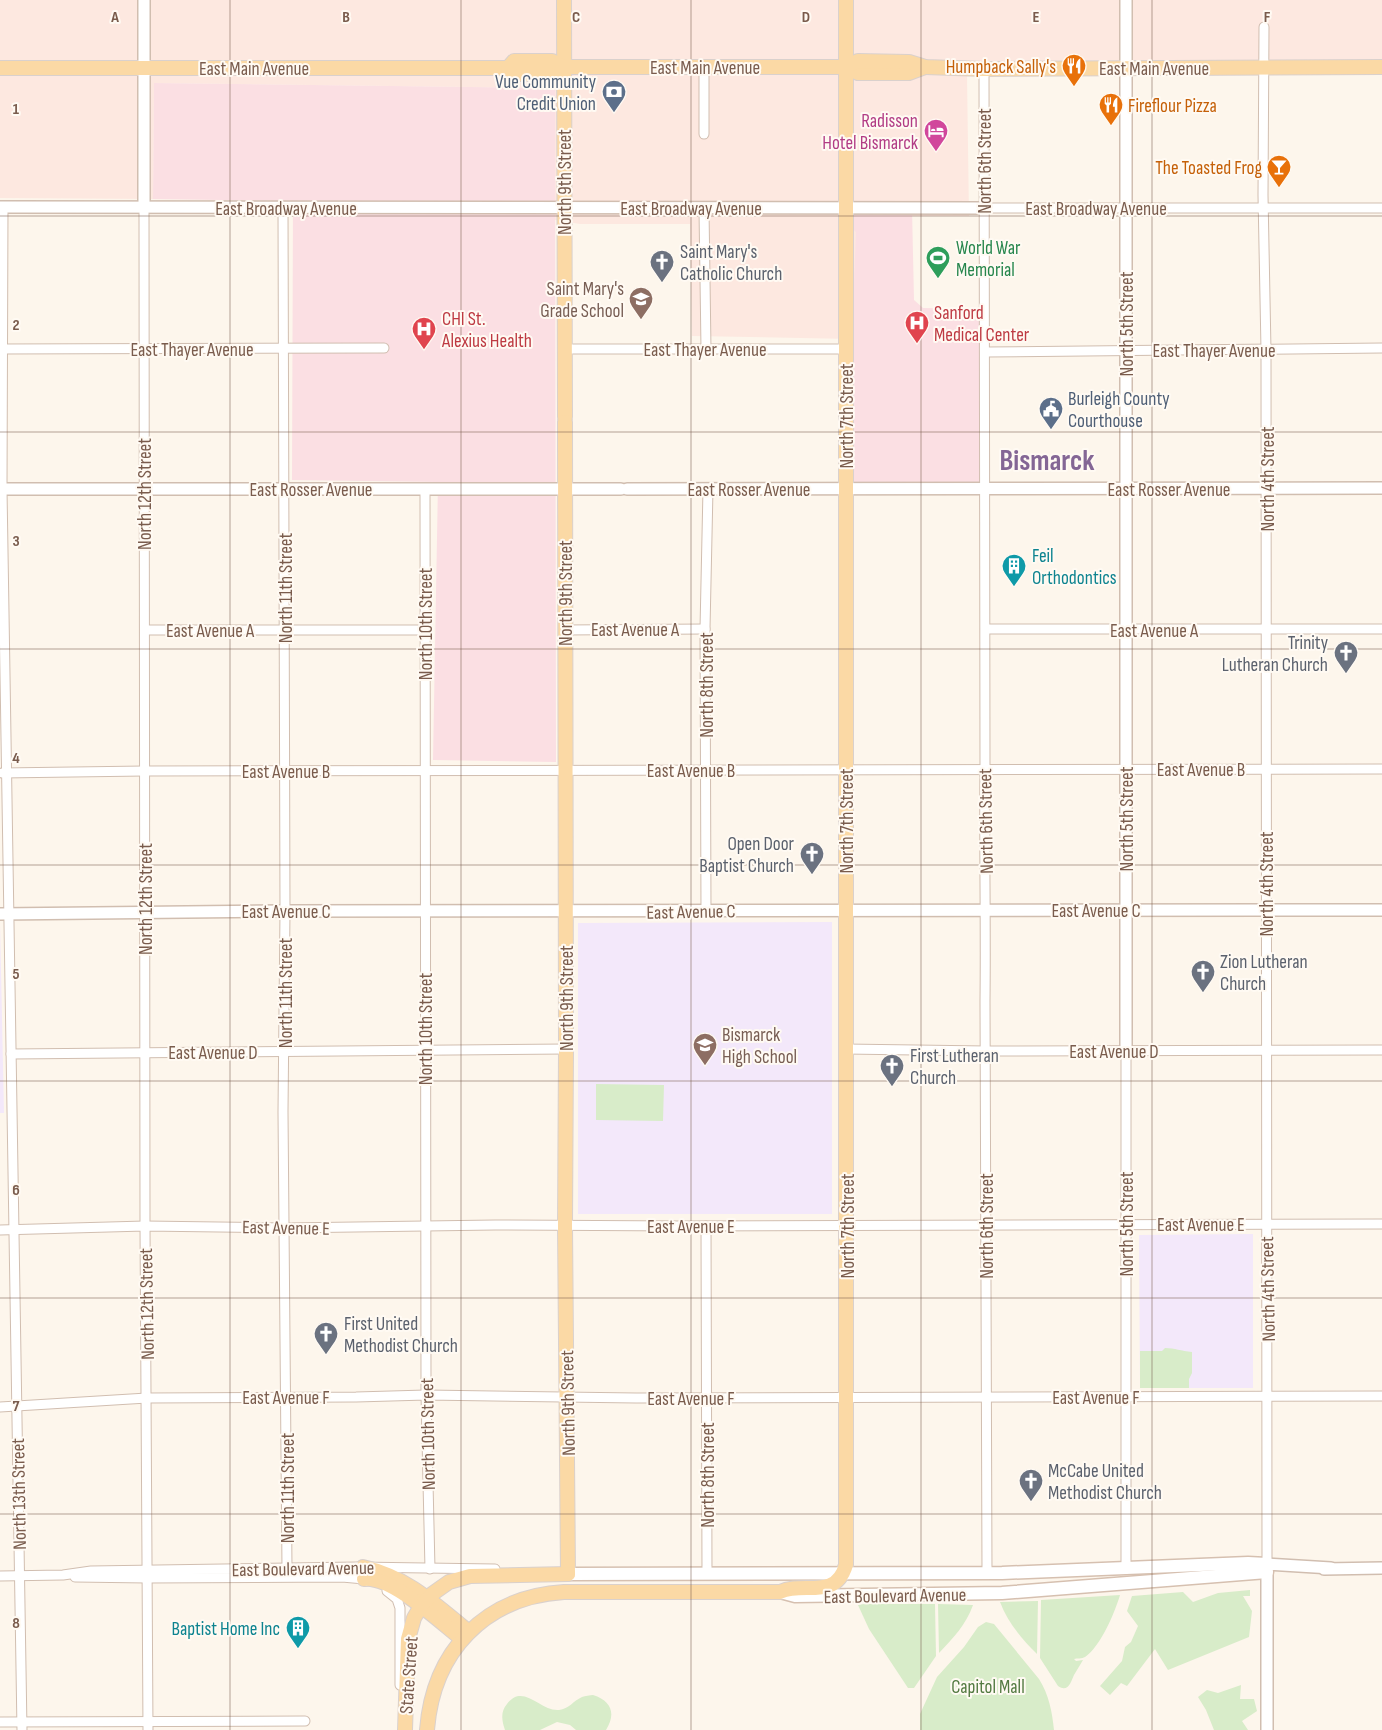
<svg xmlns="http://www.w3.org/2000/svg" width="1382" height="1730" viewBox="0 0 1382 1730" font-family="'Sofia Sans Condensed',sans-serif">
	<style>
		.commercial { fill: #fde8e0 }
		.education { fill: #f3e8fa }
		.medical { fill: #fbdfe3 }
		.green { fill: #d8ecc9 }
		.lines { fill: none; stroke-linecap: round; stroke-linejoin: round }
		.minor-casing { stroke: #d1beb0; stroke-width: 11 }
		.tertiary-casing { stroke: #d1beb0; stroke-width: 14 }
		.secondary-casing { stroke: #d6c0b0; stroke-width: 15 }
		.primary-casing { stroke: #dad1cd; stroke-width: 16 }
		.minor { stroke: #fff; stroke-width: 9 }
		.tertiary { stroke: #fff; stroke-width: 11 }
		.secondary { stroke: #fff; stroke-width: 12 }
		.primary { stroke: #fbd9a5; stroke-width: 14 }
		.grid { fill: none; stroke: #7a5c4d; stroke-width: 1; stroke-opacity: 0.55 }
		.labels { text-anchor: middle; stroke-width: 4; stroke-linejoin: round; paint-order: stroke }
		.food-label { font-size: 19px; fill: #c56008; stroke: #fffaf3; text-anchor: end }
		.street-label { font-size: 19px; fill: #7a5c4d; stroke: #fffaf3 }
		.service-label { font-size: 19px; fill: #4e5e75; stroke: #fffaf3; text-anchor: end }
		.hotel-label { font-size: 19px; fill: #b23c85; stroke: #fffaf3; text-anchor: end }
		.leisure-label { font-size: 19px; fill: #27864d; stroke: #fffaf3; text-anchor: start }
		.worship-label { font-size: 19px; fill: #5b616d; stroke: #fffaf3; text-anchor: start }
		.education-label { font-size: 19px; fill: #785e54; stroke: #fffaf3; text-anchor: end }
		.health-label { font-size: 19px; fill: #be3a42; stroke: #fffaf3; text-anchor: start }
		.culture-label { font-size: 19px; fill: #0d838f; stroke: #fffaf3; text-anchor: start }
		.park-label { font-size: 19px; fill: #537a41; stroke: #fffaf3 }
		.town-label { font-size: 29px; font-weight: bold; fill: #846695; stroke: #fffaf3 }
		.grid-label { font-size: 16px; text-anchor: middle; font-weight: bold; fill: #7a5c4d; stroke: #fffaf3; stroke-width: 4; stroke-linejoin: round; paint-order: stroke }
	</style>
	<rect width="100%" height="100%" fill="#fdf6ec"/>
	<polygon class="commercial" points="0,0 1382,0 1382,71 967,76 969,216 912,216 853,339 692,336 690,224 580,224 555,220 555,88 154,83 153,199 0,198"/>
	<g class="education">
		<polygon points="832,922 832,1214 578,1214 578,923"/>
		<polygon points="0,923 4,1113 0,1113"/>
		<polygon points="1253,1234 1253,1388 1140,1388 1139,1235"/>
	</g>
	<g class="medical">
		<polygon points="154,83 555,88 556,762 433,760 438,482 292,480 293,201 153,199"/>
		<polygon points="846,208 912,208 914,300 923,308 985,309 986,489 846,489 856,232 846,222"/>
	</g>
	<g class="green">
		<polygon points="596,1084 664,1085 663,1121 596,1120"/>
		<path d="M1165,1348C1175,1348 1181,1351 1192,1352V1373L1189,1379V1388H1140V1351H1162Z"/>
		<polygon points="1250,1590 1250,1596 1243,1596 1252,1611 1249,1637 1168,1670 1155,1649 1127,1686 1121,1683 1110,1695 1100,1686 1122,1661 1125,1647 1131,1642 1138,1626 1127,1611 1132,1596 1183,1592 1193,1602 1218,1593"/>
		<path d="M1120,1595C1115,1612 1101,1646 1085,1657C1082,1659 1077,1658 1074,1659L1076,1661L1083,1660C1080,1665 1077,1670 1074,1675C1071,1682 1068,1693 1058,1686L1040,1658L1041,1600Z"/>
		<path d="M1038,1601L1037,1654C1022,1639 1008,1623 1000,1602Z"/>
		<polygon points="864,1604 935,1604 936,1656 914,1688 908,1688 869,1629 858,1605"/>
		<path d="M938,1604L973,1605C966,1625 953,1638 939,1653Z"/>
		<path d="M986,1622L994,1624L1039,1679C1049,1695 1052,1711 1054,1730H920V1714L937,1677L964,1647L978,1627Z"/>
		<polygon points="1241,1685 1240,1699 1254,1699 1257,1711 1242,1721 1248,1730 1214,1730 1206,1710 1198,1697 1207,1690 1218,1693"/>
		<path d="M593,1695C612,1701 616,1714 606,1730H576L570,1725L557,1722L540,1730H505C502,1721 500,1712 507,1704C523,1682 541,1712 559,1710C569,1709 573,1701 582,1697C585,1696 590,1695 593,1695Z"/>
	</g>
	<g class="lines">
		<defs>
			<g id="minor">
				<polyline points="1264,27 1263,195 1266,350 1267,1564"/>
				<polyline points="704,68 704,134"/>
				<path d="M984,69C985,301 986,534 985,767C984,845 986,923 985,1001L987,1573"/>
				<polyline points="3,207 2,489 22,1730"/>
				<polyline points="144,208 145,1226 148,1730"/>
				<polyline points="283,208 285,911 283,1112 287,1568"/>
				<polyline points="985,208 1382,208"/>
				<polyline points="704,209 706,349"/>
				<polyline points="0,349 384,348"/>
				<polyline points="565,349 846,349"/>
				<polyline points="986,352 1382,348"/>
				<polyline points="425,489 426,1395 430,1569"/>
				<polyline points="986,629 1382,629"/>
				<polyline points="145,630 425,630"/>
				<polyline points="565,630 705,629"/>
				<polyline points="2,773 144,771 1382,769"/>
				<polyline points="706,910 705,629 708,489"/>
				<polyline points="845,1049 986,1051 1382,1050"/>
				<polyline points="1126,1051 1126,1569"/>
				<polyline points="11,1054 566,1049"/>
				<polyline points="706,1226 707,1574"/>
				<polyline points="0,1230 145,1226 285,1228 495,1225 683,1226 1382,1224"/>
				<polyline points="0,1407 147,1398 356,1397 426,1395 636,1398 1382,1396"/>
				<polyline points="0,1576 63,1575 91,1571 357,1567 495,1569"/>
				<polyline points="75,1577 147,1578 342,1577 364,1579 366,1581"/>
				<polyline points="387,1591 397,1599 400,1608 400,1685"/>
				<polyline points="0,1722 305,1721"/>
			</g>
			<g id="tertiary">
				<polyline points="144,0 144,208"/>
				<path d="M0,207C328,207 656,210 985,208"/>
				<polyline points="0,489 621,489"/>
				<polyline points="627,489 1382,488"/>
				<polyline points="0,914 285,911 1382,910"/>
				<polyline points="1126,1051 1126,0"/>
				<polyline points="1324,1569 1382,1568"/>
				<polyline points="1267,1730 1267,1564 1331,1568"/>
			</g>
			<g id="secondary">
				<polyline points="568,1574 1002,1573 1248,1563 1267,1564"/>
				<polyline points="780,1592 795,1596 1002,1593 1267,1572"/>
			</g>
			<g id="primary">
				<polyline points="564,0 565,417"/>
				<polyline points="846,67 858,73 909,73 925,67"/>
				<polyline points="0,68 508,68 513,73 517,74 554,74 564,67"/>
				<polyline points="508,68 514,61 552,61 564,67 846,67 858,61 909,62 925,67 984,69 1382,67"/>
				<polyline points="565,422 566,1049 565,1226 568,1574"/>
				<path d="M363,1567C406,1576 436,1605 469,1632"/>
				<path d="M364,1579C392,1576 440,1622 462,1639"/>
				<polyline points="405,1730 408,1639 414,1618 421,1606 432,1594 449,1582 470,1576 568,1574"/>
				<path d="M427,1730C433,1652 484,1597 564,1592H780C804,1581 835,1601 846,1565V0"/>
			</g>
		</defs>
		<use href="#minor" class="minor-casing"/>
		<use href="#tertiary" class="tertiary-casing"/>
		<use href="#secondary" class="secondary-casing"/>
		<use href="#primary" class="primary-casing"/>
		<use href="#minor" class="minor"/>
		<use href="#tertiary" class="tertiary"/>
		<use href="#secondary" class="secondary"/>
		<use href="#primary" class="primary"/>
	</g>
	<path class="grid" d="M230,0V1730M461,0V1730M691,0V1730M921,0V1730M1152,0V1730M0,216H1382M0,432H1382M0,649H1382M0,865H1382M0,1081H1382M0,1298H1382M0,1514H1382"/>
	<defs>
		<symbol id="restaurant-pin" viewBox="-11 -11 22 30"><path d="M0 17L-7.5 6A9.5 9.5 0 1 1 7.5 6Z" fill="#e8710a" stroke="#fffaf3"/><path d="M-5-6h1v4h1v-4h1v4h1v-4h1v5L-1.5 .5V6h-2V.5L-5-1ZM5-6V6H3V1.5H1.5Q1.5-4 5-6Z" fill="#fff"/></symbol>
		<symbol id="bank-pin" viewBox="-11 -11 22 30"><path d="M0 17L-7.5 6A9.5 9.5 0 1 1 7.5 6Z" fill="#5c6f8a" stroke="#fffaf3"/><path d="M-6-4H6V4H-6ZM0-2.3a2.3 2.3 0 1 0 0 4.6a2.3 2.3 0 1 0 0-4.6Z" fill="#fff"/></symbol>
		<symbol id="hotel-pin" viewBox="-11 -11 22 30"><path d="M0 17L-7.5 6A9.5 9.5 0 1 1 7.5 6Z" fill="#d1479c" stroke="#fffaf3"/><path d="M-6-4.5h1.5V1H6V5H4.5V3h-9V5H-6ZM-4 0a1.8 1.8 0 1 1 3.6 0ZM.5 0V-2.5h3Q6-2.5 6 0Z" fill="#fff"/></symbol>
		<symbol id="bar-pin" viewBox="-11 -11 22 30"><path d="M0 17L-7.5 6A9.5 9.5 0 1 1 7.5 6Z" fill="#e8710a" stroke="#fffaf3"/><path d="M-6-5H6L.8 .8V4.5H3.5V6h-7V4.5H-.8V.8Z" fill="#fff"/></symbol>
		<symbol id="stadium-pin" viewBox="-11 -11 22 30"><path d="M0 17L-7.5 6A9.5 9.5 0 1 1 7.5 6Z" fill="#2e9e5b" stroke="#fffaf3"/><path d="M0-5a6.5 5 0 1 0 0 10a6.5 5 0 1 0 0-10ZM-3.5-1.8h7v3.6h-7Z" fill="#fff"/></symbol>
		<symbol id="church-pin" viewBox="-11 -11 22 30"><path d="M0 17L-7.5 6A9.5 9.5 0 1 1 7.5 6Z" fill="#6b7280" stroke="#fffaf3"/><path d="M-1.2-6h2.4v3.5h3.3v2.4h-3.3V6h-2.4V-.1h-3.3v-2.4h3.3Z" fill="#fff"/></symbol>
		<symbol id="school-pin" viewBox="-11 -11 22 30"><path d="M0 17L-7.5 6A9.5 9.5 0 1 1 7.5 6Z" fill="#8d6e63" stroke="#fffaf3"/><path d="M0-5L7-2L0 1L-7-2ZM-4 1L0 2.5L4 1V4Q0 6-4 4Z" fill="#fff"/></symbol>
		<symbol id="hospital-pin" viewBox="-11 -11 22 30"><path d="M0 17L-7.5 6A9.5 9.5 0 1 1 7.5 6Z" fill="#e0444e" stroke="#fffaf3"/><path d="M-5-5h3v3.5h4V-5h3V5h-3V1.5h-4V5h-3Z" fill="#fff"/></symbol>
		<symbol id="civic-pin" viewBox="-11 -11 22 30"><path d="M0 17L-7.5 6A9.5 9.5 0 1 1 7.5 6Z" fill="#5c6f8a" stroke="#fffaf3"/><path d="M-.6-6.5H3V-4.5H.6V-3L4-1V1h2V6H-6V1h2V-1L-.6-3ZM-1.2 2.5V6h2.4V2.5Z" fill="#fff"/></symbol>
		<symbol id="building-pin" viewBox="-11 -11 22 30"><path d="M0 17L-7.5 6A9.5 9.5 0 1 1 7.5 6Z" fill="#0f9aa8" stroke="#fffaf3"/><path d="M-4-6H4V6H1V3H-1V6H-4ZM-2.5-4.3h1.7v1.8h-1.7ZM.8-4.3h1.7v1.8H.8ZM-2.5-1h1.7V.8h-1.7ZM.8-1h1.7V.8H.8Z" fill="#fff"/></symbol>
	</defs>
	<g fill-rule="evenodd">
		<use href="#restaurant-pin" x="1060" y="52" width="28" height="38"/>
		<use href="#bank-pin" x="600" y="78" width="28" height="38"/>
		<use href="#restaurant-pin" x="1097" y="91" width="28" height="38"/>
		<use href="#hotel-pin" x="922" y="117" width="28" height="38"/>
		<use href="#bar-pin" x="1265" y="153" width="28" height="38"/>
		<use href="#stadium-pin" x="924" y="244" width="28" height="38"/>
		<use href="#church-pin" x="648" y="248" width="28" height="38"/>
		<use href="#school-pin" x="627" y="285" width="28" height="38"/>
		<use href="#hospital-pin" x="903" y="309" width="28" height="38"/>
		<use href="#hospital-pin" x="410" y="315" width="28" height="38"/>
		<use href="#civic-pin" x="1037" y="395" width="28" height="38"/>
		<use href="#building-pin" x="1000" y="552" width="28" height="38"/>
		<use href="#church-pin" x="1332" y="639" width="28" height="38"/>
		<use href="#church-pin" x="798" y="840" width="28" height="38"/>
		<use href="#church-pin" x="1189" y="958" width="28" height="38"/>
		<use href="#school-pin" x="691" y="1031" width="28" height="38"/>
		<use href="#church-pin" x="878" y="1052" width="28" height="38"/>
		<use href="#church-pin" x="312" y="1320" width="28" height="38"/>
		<use href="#church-pin" x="1017" y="1467" width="28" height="38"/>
		<use href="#building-pin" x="284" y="1614" width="28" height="38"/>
	</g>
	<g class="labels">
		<g class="food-label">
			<text x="1056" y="73">Humpback Sally's</text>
			<text x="1128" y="112" text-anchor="start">Fireflour Pizza</text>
			<text x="1262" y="174">The Toasted Frog</text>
		</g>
		<g class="street-label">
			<text x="705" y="74">East Main Avenue</text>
			<text x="254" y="75">East Main Avenue</text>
			<text x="1154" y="75">East Main Avenue</text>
			<text transform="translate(984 161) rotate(-90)" y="7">North 6th Street</text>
			<text transform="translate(564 182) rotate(-90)" y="7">North 9th Street</text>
			<text x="286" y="215">East Broadway Avenue</text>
			<text x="691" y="215">East Broadway Avenue</text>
			<text x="1096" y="215">East Broadway Avenue</text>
			<text transform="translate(1126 324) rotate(-90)" y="7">North 5th Street</text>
			<text x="192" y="356">East Thayer Avenue</text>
			<text x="705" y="356">East Thayer Avenue</text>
			<text x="1214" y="357">East Thayer Avenue</text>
			<text transform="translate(846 416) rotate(-90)" y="7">North 7th Street</text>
			<text transform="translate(1267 479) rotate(-90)" y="7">North 4th Street</text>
			<text x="311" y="496">East Rosser Avenue</text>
			<text x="749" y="496">East Rosser Avenue</text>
			<text x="1169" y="496">East Rosser Avenue</text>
			<text transform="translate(144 494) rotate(-90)" y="7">North 12th Street</text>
			<text transform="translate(285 588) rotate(-90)" y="7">North 11th Street</text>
			<text transform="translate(565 593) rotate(-90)" y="7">North 9th Street</text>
			<text transform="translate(425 624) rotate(-90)" y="7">North 10th Street</text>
			<text x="635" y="636">East Avenue A</text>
			<text x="210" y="637">East Avenue A</text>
			<text x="1154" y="637">East Avenue A</text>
			<text transform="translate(706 685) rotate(-90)" y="7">North 8th Street</text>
			<text x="1201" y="776">East Avenue B</text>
			<text x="691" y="777">East Avenue B</text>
			<text x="286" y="778">East Avenue B</text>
			<text transform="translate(1126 819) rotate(-90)" y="7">North 5th Street</text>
			<text transform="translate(846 821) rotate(-90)" y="7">North 7th Street</text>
			<text transform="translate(985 821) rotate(-91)" y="7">North 6th Street</text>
			<text transform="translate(1266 884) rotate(-90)" y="7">North 4th Street</text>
			<text transform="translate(145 899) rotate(-90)" y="7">North 12th Street</text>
			<text x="1096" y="917">East Avenue C</text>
			<text x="286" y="918">East Avenue C</text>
			<text transform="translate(691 911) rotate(-1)" y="7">East Avenue C</text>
			<text transform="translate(285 993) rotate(-90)" y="7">North 11th Street</text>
			<text transform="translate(566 998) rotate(-90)" y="7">North 9th Street</text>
			<text transform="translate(425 1029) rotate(-90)" y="7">North 10th Street</text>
			<text x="1114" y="1058">East Avenue D</text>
			<text x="213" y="1059">East Avenue D</text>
			<text transform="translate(1126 1224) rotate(-90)" y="7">North 5th Street</text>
			<text x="1201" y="1231">East Avenue E</text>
			<text x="691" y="1233">East Avenue E</text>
			<text transform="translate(847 1226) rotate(-90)" y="7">North 7th Street</text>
			<text transform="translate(986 1226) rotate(-90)" y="7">North 6th Street</text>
			<text transform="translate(286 1227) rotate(1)" y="7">East Avenue E</text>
			<text transform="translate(1267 1289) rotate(-91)" y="7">North 4th Street</text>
			<text transform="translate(146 1304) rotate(-91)" y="7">North 12th Street</text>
			<text x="286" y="1404">East Avenue F</text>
			<text x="1096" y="1404">East Avenue F</text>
			<text x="691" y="1405">East Avenue F</text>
			<text transform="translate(567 1403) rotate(-91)" y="7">North 9th Street</text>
			<text transform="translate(427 1434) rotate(-91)" y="7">North 10th Street</text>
			<text transform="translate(707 1475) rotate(-90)" y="7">North 8th Street</text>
			<text transform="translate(287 1488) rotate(-90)" y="7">North 11th Street</text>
			<text transform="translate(18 1494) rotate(-91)" y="7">North 13th Street</text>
			<text transform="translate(303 1568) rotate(-1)" y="7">East Boulevard Avenue</text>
			<text transform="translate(895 1595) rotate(-1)" y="7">East Boulevard Avenue</text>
			<text transform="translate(408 1675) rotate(-86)" y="7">State Street</text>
		</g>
		<g class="service-label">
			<text x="596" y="88">Vue Community<tspan x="596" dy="22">Credit Union</tspan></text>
			<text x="1068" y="405" text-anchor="start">Burleigh County<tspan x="1068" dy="22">Courthouse</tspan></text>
		</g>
		<g class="hotel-label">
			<text x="918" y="127">Radisson<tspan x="918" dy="22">Hotel Bismarck</tspan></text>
		</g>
		<g class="leisure-label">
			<text x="956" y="254">World War<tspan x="956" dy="22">Memorial</tspan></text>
		</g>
		<g class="worship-label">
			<text x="680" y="258">Saint Mary's<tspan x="680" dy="22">Catholic Church</tspan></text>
			<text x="1328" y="649" text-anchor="end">Trinity<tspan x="1328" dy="22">Lutheran Church</tspan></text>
			<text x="794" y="850" text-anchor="end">Open Door<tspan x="794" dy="22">Baptist Church</tspan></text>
			<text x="1220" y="968">Zion Lutheran<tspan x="1220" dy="22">Church</tspan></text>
			<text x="910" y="1062">First Lutheran<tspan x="910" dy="22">Church</tspan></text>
			<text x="344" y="1330">First United<tspan x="344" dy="22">Methodist Church</tspan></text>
			<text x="1048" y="1477">McCabe United<tspan x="1048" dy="22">Methodist Church</tspan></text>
		</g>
		<g class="education-label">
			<text x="624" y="295">Saint Mary's<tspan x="624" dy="22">Grade School</tspan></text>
			<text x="722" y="1041" text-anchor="start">Bismarck<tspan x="722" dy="22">High School</tspan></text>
		</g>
		<g class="health-label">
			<text x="934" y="319">Sanford<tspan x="934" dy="22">Medical Center</tspan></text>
			<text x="442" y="325">CHI St.<tspan x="442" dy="22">Alexius Health</tspan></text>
		</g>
		<g class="culture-label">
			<text x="1032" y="562">Feil<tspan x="1032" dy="22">Orthodontics</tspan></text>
			<text x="280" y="1635" text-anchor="end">Baptist Home Inc</text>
		</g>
		<g class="park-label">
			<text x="988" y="1693">Capitol Mall</text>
		</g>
		<g class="town-label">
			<text x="1047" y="470">Bismarck</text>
		</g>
	</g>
	<g class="grid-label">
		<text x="115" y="22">A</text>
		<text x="346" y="22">B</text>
		<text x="576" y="22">C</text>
		<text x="806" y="22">D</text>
		<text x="1036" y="22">E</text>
		<text x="1267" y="22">F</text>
		<text x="16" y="114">1</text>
		<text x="16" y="330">2</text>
		<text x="16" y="546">3</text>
		<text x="16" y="763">4</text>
		<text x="16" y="979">5</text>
		<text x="16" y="1195">6</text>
		<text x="16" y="1411">7</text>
		<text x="16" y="1628">8</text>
	</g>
</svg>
